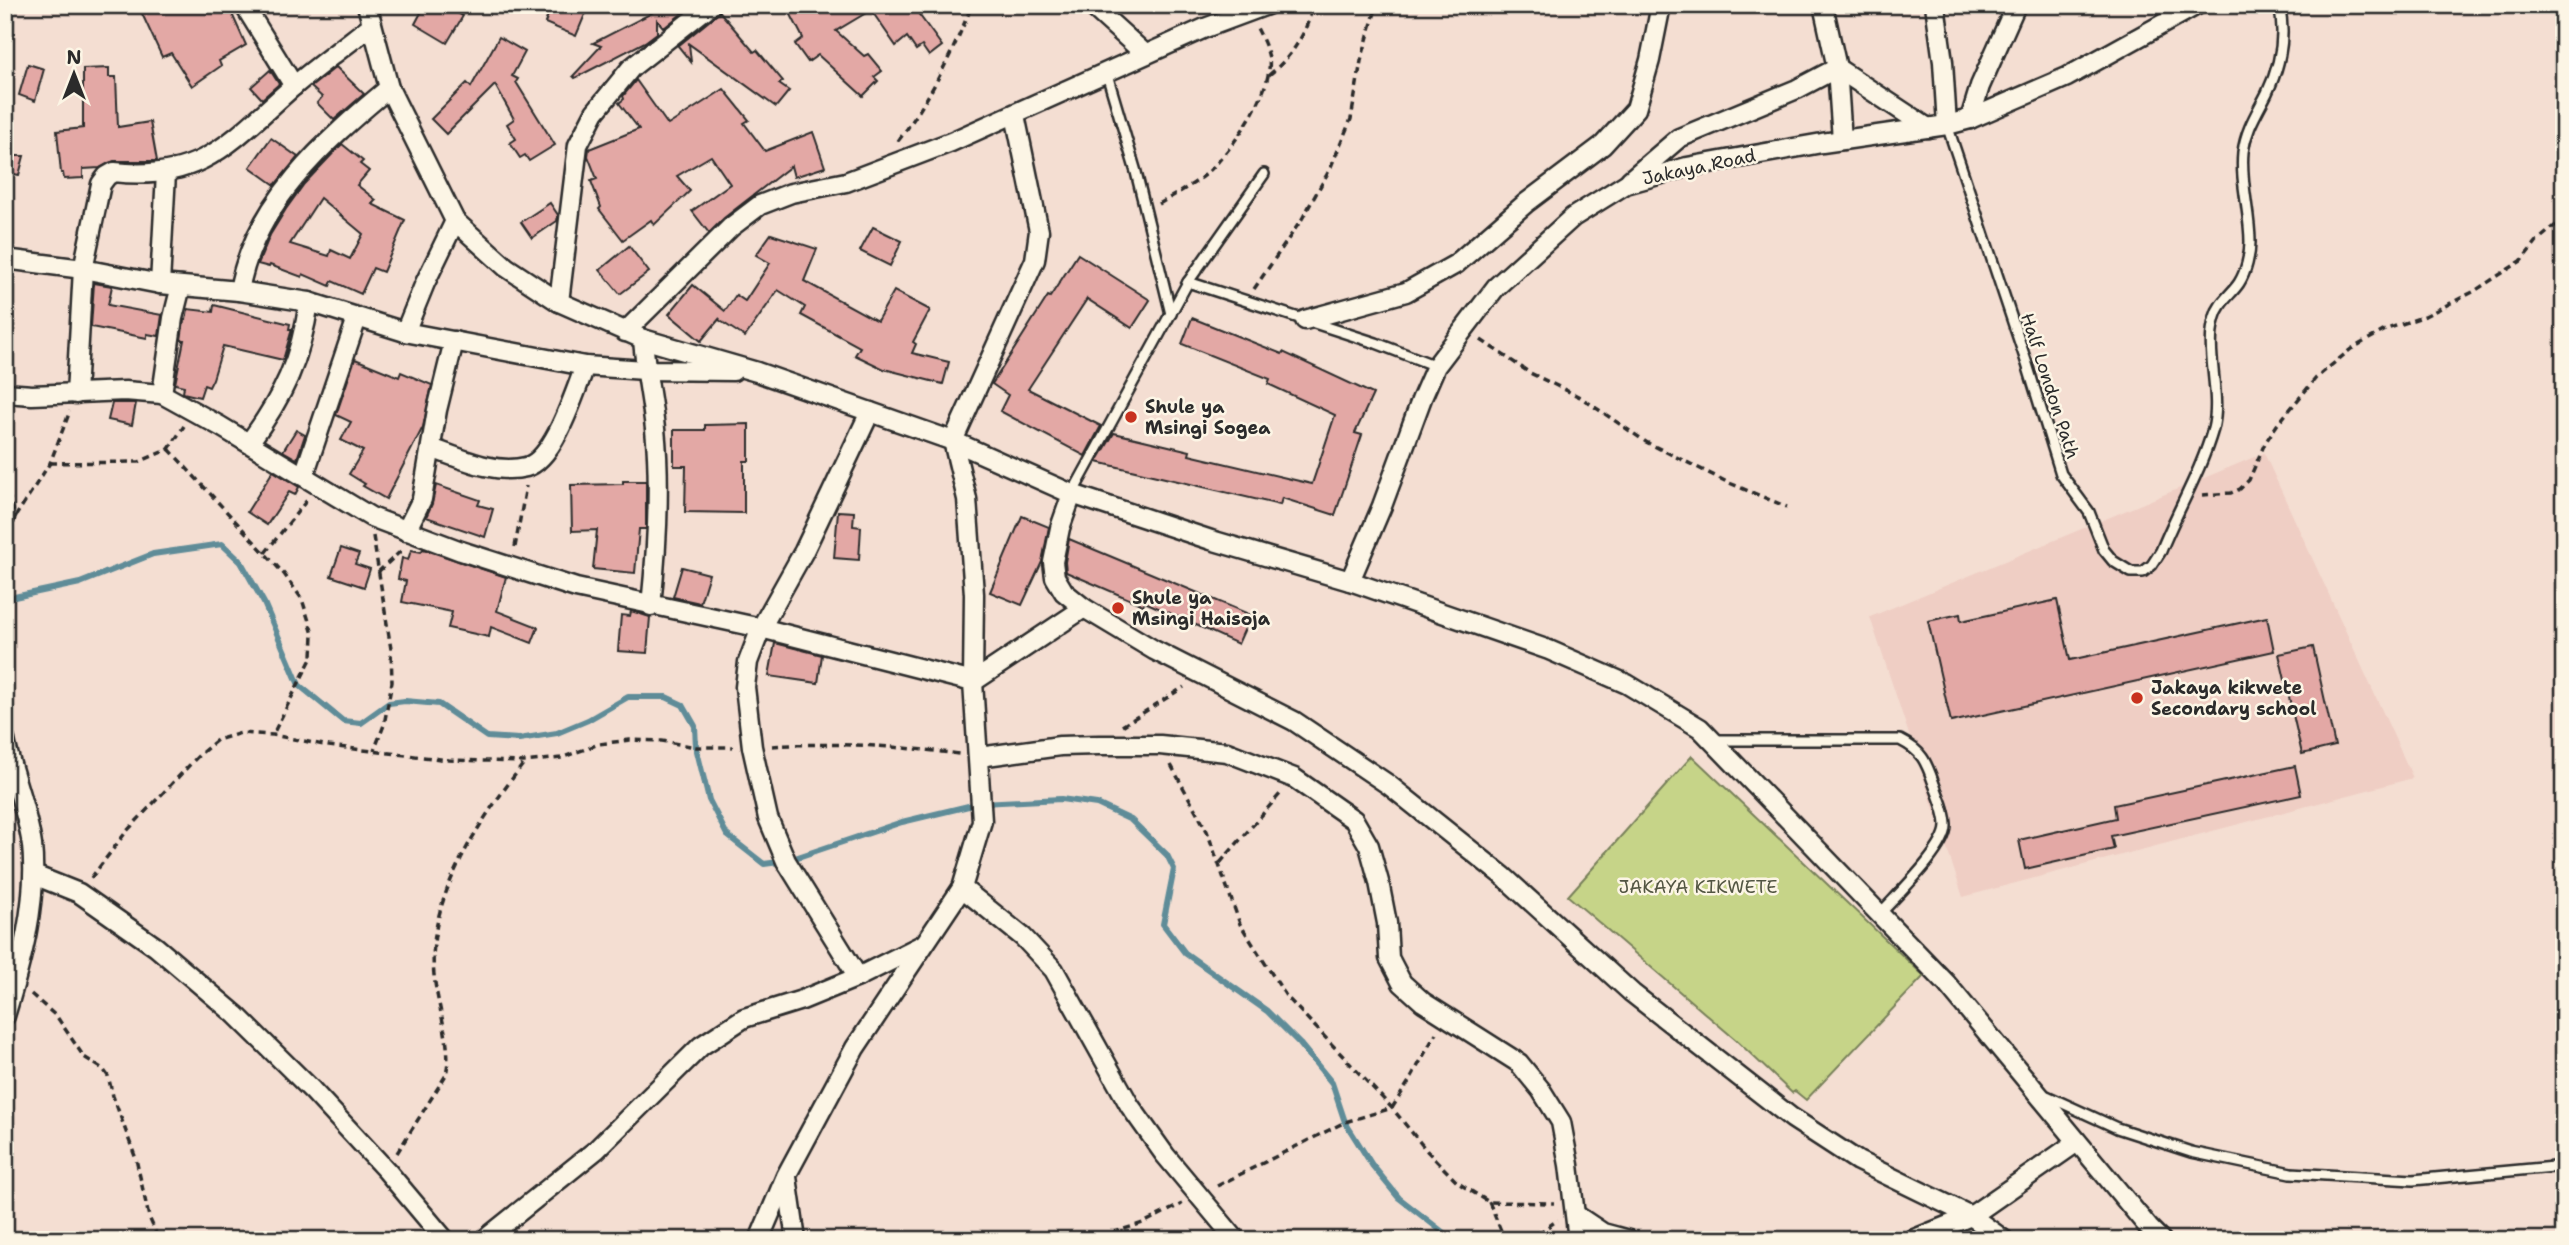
<svg xmlns="http://www.w3.org/2000/svg" width="2569" height="1245" viewBox="0 0 2569 1245" font-family="'Shantell Sans',sans-serif">
	<style>
		.built { fill: #efcec4 }
		.green { fill: #c6d488; stroke: #78805a; stroke-width: 2 }
		.lines { fill: none; stroke-linecap: round; stroke-linejoin: round }
		.stream { stroke: #5e8c98; stroke-width: 6 }
		.building { fill: #e3a8a5; stroke: #2b2b2b; stroke-width: 2; fill-rule: evenodd }
		.lane-casing { stroke: #2b2b2b; stroke-width: 14 }
		.street-casing { stroke: #2b2b2b; stroke-width: 23 }
		.path { stroke: #2b2b2b; stroke-width: 3.5; stroke-dasharray: 7 5; stroke-linecap: butt }
		.lane { stroke: #fcf5e5; stroke-width: 9 }
		.street { stroke: #fcf5e5; stroke-width: 18 }
		.poi-dot { fill: #c8321e; stroke: #fcf5e5; stroke-width: 2.5 }
		.labels { text-anchor: middle; stroke-width: 5; stroke-linejoin: round; paint-order: stroke }
		.street-label { font-size: 18px; fill: #2b2b2b; stroke: #fcf5e5 }
		.poi-label { font-size: 18px; font-weight: bold; fill: #2b2b2b; stroke: #fcf5e5; text-anchor: start }
		.park-label { font-size: 18px; fill: #525542; stroke: #fcf5e5 }
	</style>
	<rect width="100%" height="100%" fill="#f4ded2"/>
	<filter id="ink" filterUnits="userSpaceOnUse"><feTurbulence type="fractalNoise" baseFrequency=".0143" numOctaves="2"/><feDisplacementMap in="SourceGraphic" scale="14" xChannelSelector="R" yChannelSelector="G"/><feConvolveMatrix kernelMatrix="1 2 1 2 8 2 1 2 1" color-interpolation-filters="sRGB"/></filter>
	<g filter="url(#ink)">
		<polygon class="built" points="2264,453 2413,778 1963,897 1870,617"/>
		<polygon class="green" points="1692,756 1924,976 1806,1100 1795,1091 1792,1093 1736,1040 1568,896"/>
		<g class="lines">
			<polyline class="stream" points="5,599 80,583 153,554 222,544 241,562 264,603 299,685 343,721 361,723 389,703 405,701 439,704 487,737 519,739 557,733 588,720 628,697 666,697 683,705 695,726 696,747 709,800 727,835 764,864 786,861 902,822 981,803 1061,799 1097,804 1131,820 1167,855 1174,869 1163,924 1185,953 1267,1011 1300,1044 1332,1083 1345,1122 1372,1165 1399,1198 1453,1240"/>
		</g>
		<g class="building">
			<polygon points="138,5 228,5 246,45 219,61 221,66 192,86 171,53 162,57"/>
			<polygon points="425,5 443,5 463,16 447,43 415,24"/>
			<polygon points="552,5 589,5 576,36 545,23"/>
			<polygon points="645,5 685,5 686,10 664,28 657,20 657,33 645,42 575,78 573,76 601,46 593,43 652,13"/>
			<polygon points="786,5 912,5 942,46 929,56 922,46 916,50 907,37 896,46 871,10 836,31 864,56 868,54 882,71 874,77 878,81 863,96 818,55 808,62 795,44 803,38"/>
			<polygon points="720,12 754,52 757,50 783,81 779,84 789,91 776,107 689,44 691,62 678,46"/>
			<polygon points="499,37 525,52 512,76 518,79 516,82 555,145 529,161 525,155 520,158 510,143 516,139 507,124 514,119 495,85 446,134 431,119 467,83 471,87"/>
			<polygon points="28,64 44,69 35,101 19,95"/>
			<polygon points="336,67 364,94 334,120 317,103 322,97 311,87"/>
			<polygon points="109,68 109,77 116,77 118,127 150,122 157,161 114,161 100,168 83,169 83,178 64,179 63,173 61,173 57,131 83,128 83,69"/>
			<polygon points="270,70 279,84 262,99 251,87"/>
			<polygon points="636,80 668,125 724,89 749,120 744,123 765,151 813,132 825,167 794,177 791,166 724,218 709,233 692,211 730,184 711,156 677,176 690,191 654,225 651,220 623,240 599,209 601,207 591,181 597,179 588,156 589,149 639,129 619,103 624,99 623,96"/>
			<polygon points="271,138 298,157 275,185 250,167"/>
			<path d="M342,144L363,161L360,164L369,171L357,185L376,200L372,204L405,220L383,272L373,268L361,294L332,281L330,286L303,274L302,277L270,265L269,267L258,264L270,235L286,209L304,184ZM320,198L363,234L350,259L331,250L329,256L290,244Z"/>
			<polygon points="5,156 24,156 19,175 5,172"/>
			<polygon points="550,203 558,215 557,221 532,238 521,222"/>
			<polygon points="873,227 902,241 890,266 860,251"/>
			<polygon points="771,234 817,249 804,281 877,321 894,291 930,310 913,342 916,344 912,353 949,362 943,384 884,369 855,355 860,347 801,315 805,307 778,290 745,337 719,320 720,318 701,341 669,314 693,285 725,311 736,295 745,301 770,263 756,255"/>
			<polygon points="629,246 649,272 620,294 600,270"/>
			<polygon points="1078,254 1150,300 1132,328 1087,299 1028,389 1101,426 1085,456 1000,411 1008,395 992,384 1048,296 1050,297"/>
			<polygon points="94,283 112,286 108,305 162,315 159,336 147,334 147,338 91,327"/>
			<polygon points="214,305 290,324 289,329 292,329 283,360 223,346 213,379 209,387 204,385 200,397 183,393 184,386 175,384 184,340 181,340 184,320 186,320 188,309 213,312"/>
			<polygon points="1192,318 1282,354 1283,352 1373,394 1355,433 1362,435 1335,515 1282,498 1280,505 1097,462 1114,433 1190,451 1189,455 1312,484 1335,415 1268,384 1270,379 1182,344"/>
			<polygon points="355,359 399,377 401,372 432,385 423,427 386,499 363,486 365,484 349,474 363,451 341,440 351,422 336,415"/>
			<polygon points="112,403 136,403 132,425 108,420"/>
			<polygon points="749,424 749,461 744,461 744,513 685,512 686,466 674,466 674,430 705,430 705,425"/>
			<polygon points="296,430 305,435 297,459 283,451"/>
			<polygon points="273,471 299,487 295,495 289,492 267,525 247,512"/>
			<polygon points="623,481 646,481 646,529 639,529 635,573 593,569 597,530 572,531 571,485 623,484"/>
			<polygon points="436,485 480,500 478,505 493,509 485,537 426,517 432,504"/>
			<polygon points="838,511 854,512 853,526 861,527 859,560 834,558"/>
			<polygon points="1022,516 1049,527 1042,562 1022,605 990,592"/>
			<polygon points="1069,539 1251,615 1238,644 1145,602 1143,605 1066,572 1065,562"/>
			<polygon points="341,548 359,554 355,564 370,569 364,587 331,576"/>
			<polygon points="423,549 506,577 497,611 538,627 532,643 491,627 489,637 448,628 452,612 402,602 406,581 398,579 402,558 408,560 411,550 421,552"/>
			<polygon points="682,567 709,574 700,603 673,597"/>
			<polygon points="2057,600 2070,660 2267,617 2274,651 1951,722 1928,621 1960,614 1961,621"/>
			<polygon points="631,611 650,617 647,653 618,651 621,615 630,616"/>
			<polygon points="775,643 822,655 818,683 769,676"/>
			<polygon points="2313,647 2335,746 2302,754 2279,654"/>
			<polygon points="2295,766 2301,795 2111,836 2114,849 2025,869 2019,840 2116,818 2114,805"/>
		</g>
		<g class="lines">
			<defs>
				<g id="lane">
					<polyline points="1106,71 1136,172 1171,314"/>
					<path d="M1947,125L2027,364L2061,474L2089,512L2104,550L2113,561L2131,572H2143L2152,565L2161,551C2177,511 2201,471 2213,429C2222,393 2204,351 2215,317C2219,302 2231,295 2239,283C2246,272 2250,255 2250,242C2250,212 2240,182 2243,152C2246,129 2257,113 2267,93C2280,66 2286,35 2279,5"/>
					<polyline points="1188,282 1376,343 1436,366"/>
					<polyline points="1072,494 1188,282 1264,174"/>
					<path d="M1714,740H1900C1922,751 1926,761 1934,784C1939,797 1946,812 1946,826C1946,849 1896,896 1879,915"/>
					<polyline points="2047,1096 2117,1128 2191,1152 2291,1173 2413,1180 2564,1166"/>
				</g>
				<g id="street">
					<polyline points="244,5 294,86"/>
					<polyline points="367,5 389,88 455,221 506,267 559,302 643,339 757,372 953,441 1072,494 1211,540 1350,581 1549,650 1627,684 1700,728 1946,983 2149,1228 2161,1240"/>
					<polyline points="1091,5 1145,54"/>
					<polyline points="1823,5 1837,68 1842,140"/>
					<polyline points="1935,5 1943,62 1947,125"/>
					<polyline points="1970,119 1980,86 2016,5"/>
					<polyline points="1630,180 1679,138 1797,89 1837,68 1928,128"/>
					<polyline points="5,259 83,269 160,284 239,291 309,302 405,332 585,366 645,370 733,371"/>
					<polyline points="160,284 166,173"/>
					<path d="M239,291C254,204 324,142 389,88"/>
					<polyline points="559,302 578,145 595,112 631,68 711,5"/>
					<polyline points="1305,320 1406,292 1456,264 1526,203 1603,145 1636,109 1650,60 1661,5"/>
					<polyline points="405,332 425,283 455,221"/>
					<polyline points="625,332 731,227 760,205 791,193 846,182 951,142 1205,28 1267,5"/>
					<path d="M643,339C645,369 652,399 655,429C661,487 657,548 651,606"/>
					<polyline points="5,393 32,395 125,391 162,394 220,426 371,517 461,551 576,588 761,628 973,682 1084,608"/>
					<path d="M76,394L83,269L101,184L107,176L114,172C203,183 235,137 295,85C320,64 346,45 372,25"/>
					<polyline points="162,394 173,318 181,286"/>
					<path d="M249,443C283,397 301,359 309,302"/>
					<path d="M431,448C460,458 495,475 526,467C554,460 575,392 585,366"/>
					<polyline points="304,475 357,318"/>
					<polyline points="1072,494 1060,528 1053,562 1055,577 1064,592 1084,608 1154,650 1294,721 1389,785 1503,876 1632,993 1792,1118 1858,1161 1971,1216 2004,1240"/>
					<polyline points="406,531 422,499 437,410 454,341"/>
					<polyline points="1350,581 1382,506 1422,398 1436,366 1496,287 1573,217 1626,184 1687,167 1822,143 1947,125 1970,119 2067,77 2197,5"/>
					<path d="M5,740C12,775 27,809 32,845C38,902 21,963 5,1016"/>
					<polyline points="979,757 1060,746 1099,745 1160,745 1227,752 1294,778 1354,820 1369,846 1379,882 1387,923 1389,958 1402,983 1423,1002 1519,1063 1541,1090 1561,1122 1569,1165 1578,1240"/>
					<polyline points="34,875 79,893 156,947 236,1015 312,1090 387,1171 445,1240"/>
					<polyline points="962,888 1023,937 1054,970 1130,1106 1165,1155 1236,1240"/>
					<polyline points="858,977 786,861 768,818 752,747 745,687 748,662 761,628 804,551 870,412"/>
					<polyline points="787,1177 796,1240"/>
					<polyline points="1576,1215 1603,1233 1629,1240"/>
					<polyline points="484,1240 596,1150 701,1046 744,1018 802,1000 858,977 922,945"/>
					<polyline points="759,1240 786,1176 855,1048 962,888 982,821 973,682 974,594 967,499 953,441 1035,260 1039,231 1015,115"/>
					<polyline points="1912,1240 1971,1216 2077,1142"/>
				</g>
			</defs>
			<use href="#lane" class="lane-casing"/>
			<use href="#street" class="street-casing"/>
			<g class="path">
				<path d="M1269,75C1292,56 1306,35 1313,5"/>
				<path d="M898,141C930,99 952,54 972,5"/>
				<path d="M1159,204C1174,195 1191,186 1205,175C1229,154 1274,92 1269,58C1267,48 1262,38 1257,28"/>
				<polyline points="1254,289 1302,219 1330,169 1351,119 1361,61 1377,5"/>
				<polyline points="1481,340 1530,373 1580,397 1646,442 1727,482 1787,507"/>
				<polyline points="169,449 284,574 302,599 313,634 312,657 273,734"/>
				<polyline points="50,463 139,462 169,449 184,426"/>
				<polyline points="5,482 15,517 5,562"/>
				<polyline points="2202,495 2231,493 2240,489 2249,480 2265,443 2277,425 2316,378 2351,349 2387,329 2425,316 2473,292 2521,261 2537,241 2564,218"/>
				<polyline points="15,517 50,463 70,411"/>
				<polyline points="373,536 391,649 392,682 384,725 374,751"/>
				<polyline points="515,547 526,486"/>
				<polyline points="265,553 307,500"/>
				<polyline points="378,572 403,549"/>
				<polyline points="1122,726 1184,687"/>
				<path d="M772,746C835,742 897,746 959,754"/>
				<polyline points="1171,765 1207,831 1240,924 1286,996 1392,1108 1427,1151 1458,1183 1489,1202 1554,1203"/>
				<polyline points="1220,863 1281,793"/>
				<polyline points="91,878 126,832 200,754 217,740 241,733 273,735 329,746 449,760 524,762 561,758 599,744 630,740 662,741 696,747 733,747"/>
				<polyline points="31,994 57,1017 84,1057 103,1069 108,1076 113,1096 136,1159 149,1217 159,1240"/>
				<path d="M397,1153L446,1075C453,1046 437,1006 434,975C426,898 479,822 524,763"/>
				<polyline points="1217,1186 1345,1122 1392,1108 1410,1080 1436,1033"/>
				<polyline points="1489,1202 1505,1240"/>
				<polyline points="1090,1240 1143,1223 1182,1204"/>
				<polyline points="1528,1240 1558,1220"/>
			</g>
			<use href="#lane" class="lane"/>
			<use href="#street" class="street"/>
		</g>
	</g>
	<g class="poi-dot">
		<circle cx="1131" cy="417" r="7"/>
		<circle cx="1118" cy="608" r="7"/>
		<circle cx="2137" cy="698" r="7"/>
	</g>
	<g class="labels">
		<g class="street-label">
			<text transform="translate(1699 167) rotate(-12)" y="6">Jakaya Road</text>
			<text transform="translate(2050 386) rotate(72)" y="6">Half London Path</text>
		</g>
		<g class="poi-label">
			<text x="1145" y="413">Shule ya<tspan x="1145" dy="21">Msingi Sogea</tspan></text>
			<text x="1132" y="604">Shule ya<tspan x="1132" dy="21">Msingi Haisoja</tspan></text>
			<text x="2151" y="694">Jakaya kikwete<tspan x="2151" dy="21">Secondary school</tspan></text>
		</g>
		<g class="park-label">
			<text x="1698" y="893">JAKAYA KIKWETE</text>
		</g>
	</g>
	<rect width="2569" height="1245" fill="none" stroke="#fcf5e5" stroke-width="28"/>
	<rect x="14" y="14" width="2541" height="1217" fill="none" stroke="#2b2b2b" stroke-width="2.5" filter="url(#ink)"/>
	<g transform="translate(74 74)" stroke="#fcf5e5" stroke-width="5" paint-order="stroke">
	<path d="M0-5L12 26L0 18L-12 26Z" fill="#2b2b2b"/>
	<text y="-10" font-size="19" font-weight="bold" text-anchor="middle" fill="#2b2b2b">N</text>
	</g>
</svg>
